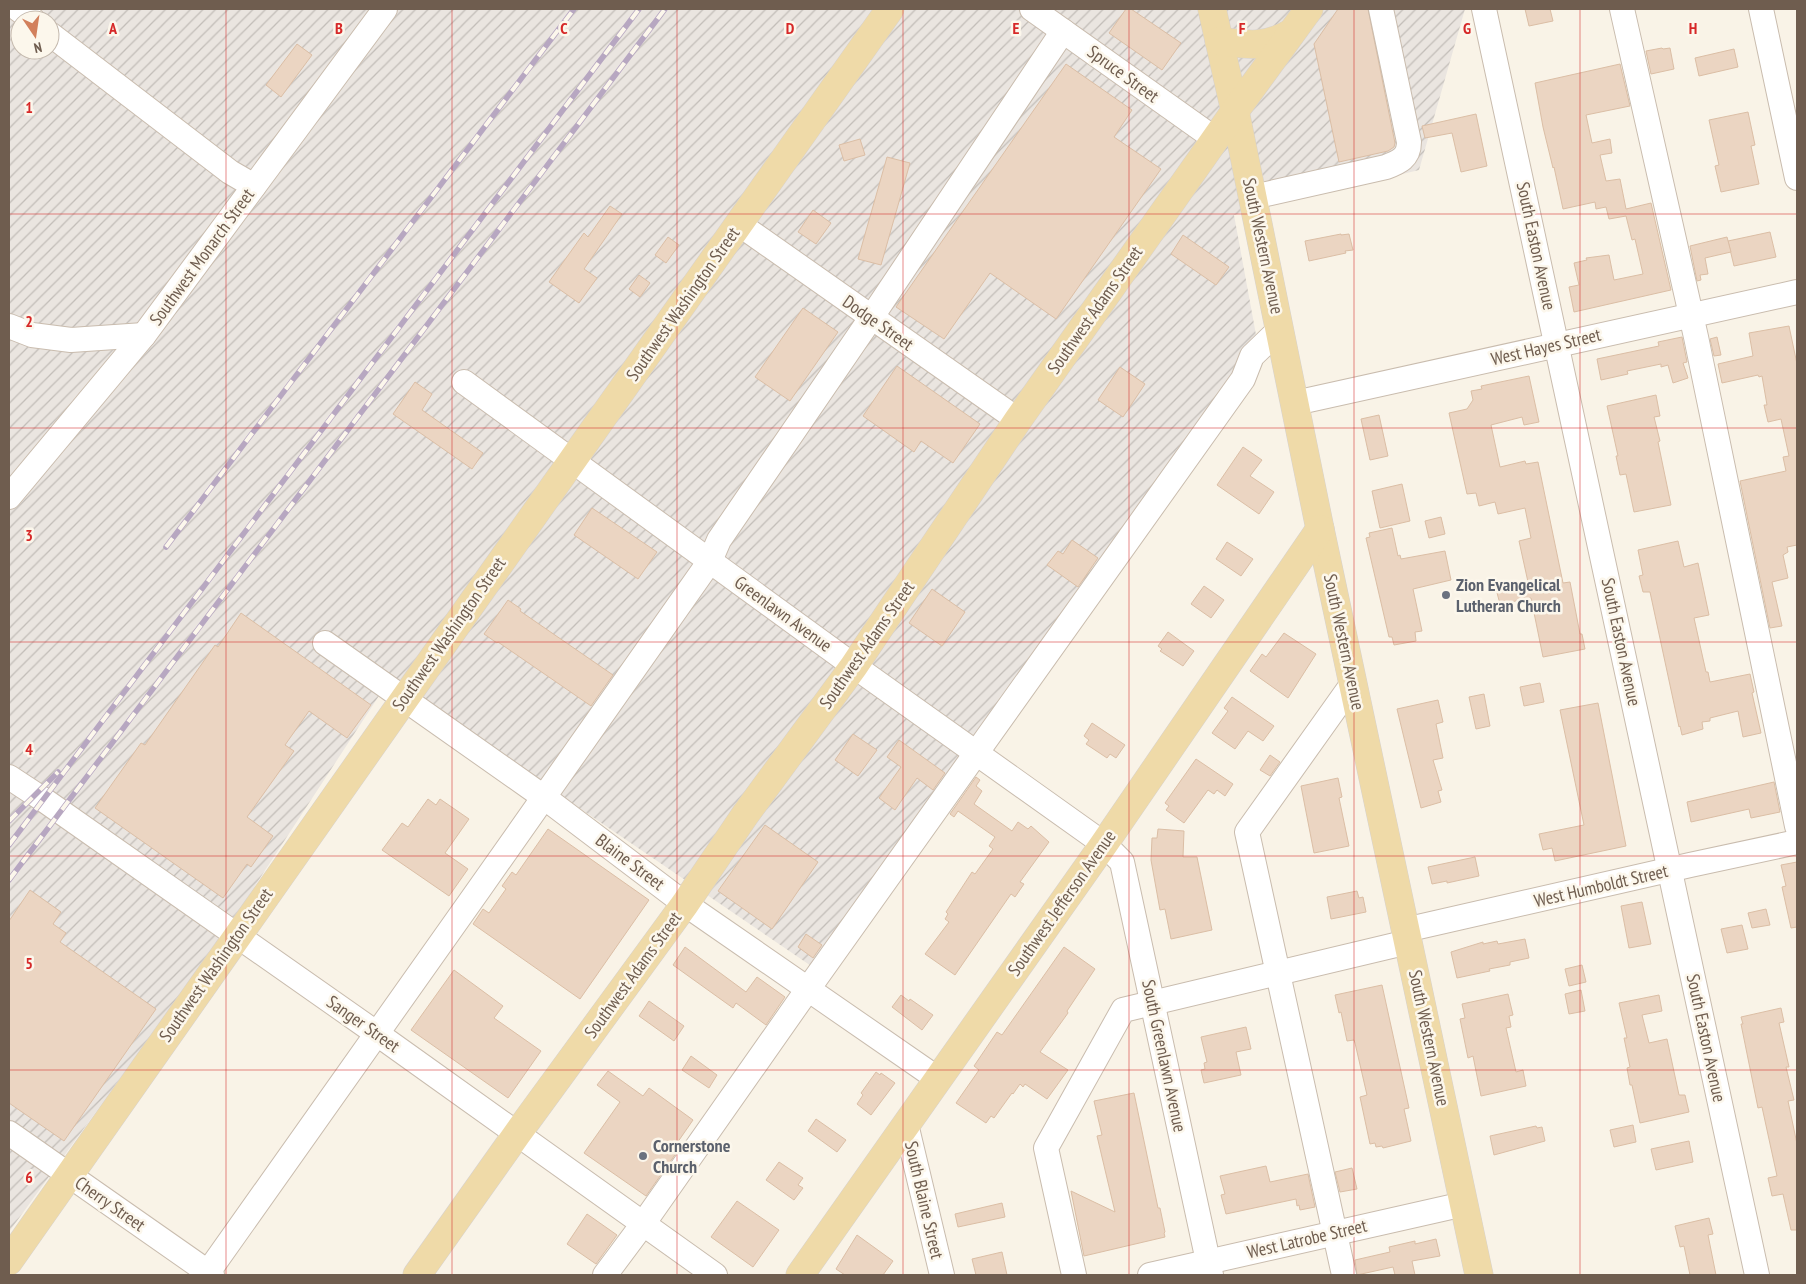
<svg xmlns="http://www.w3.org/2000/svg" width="1806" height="1284" viewBox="0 0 1806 1284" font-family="'PT Sans Narrow',sans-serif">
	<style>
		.industrial { fill: url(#industrial-furrows); fill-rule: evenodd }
		.building { fill: #ebd5c2; stroke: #dbbea5 }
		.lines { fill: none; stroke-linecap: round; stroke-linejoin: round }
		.minor-casing { stroke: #c9bcae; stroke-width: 26 }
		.major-casing { stroke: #d7d2ce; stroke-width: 29 }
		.minor { stroke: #fff; stroke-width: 24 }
		.major { stroke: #efdaa8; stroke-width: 28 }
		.rail-casing { stroke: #b7a7c1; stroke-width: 5.5 }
		.rail { stroke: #fcf7ec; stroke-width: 4; stroke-dasharray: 11; stroke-linecap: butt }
		.grid { fill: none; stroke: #d62828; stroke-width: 1; stroke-opacity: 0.55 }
		.worship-dot { fill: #6b7280; stroke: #fcf7ec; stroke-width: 2 }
		.labels { text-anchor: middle; stroke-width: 5; stroke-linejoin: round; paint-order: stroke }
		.street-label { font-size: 18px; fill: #6f5d4f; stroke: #fcf7ec }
		.worship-label { font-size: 18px; font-weight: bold; fill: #5b616d; stroke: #fcf7ec; text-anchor: start }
		.grid-label { font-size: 16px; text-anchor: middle; font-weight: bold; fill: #d62828; stroke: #fcf7ec; stroke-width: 5; stroke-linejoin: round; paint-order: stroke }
	</style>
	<defs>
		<pattern id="industrial-furrows" width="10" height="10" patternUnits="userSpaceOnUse" patternTransform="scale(1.25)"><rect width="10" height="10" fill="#eae5e0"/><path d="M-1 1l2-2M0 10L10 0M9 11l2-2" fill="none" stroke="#c2bdb8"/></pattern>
	</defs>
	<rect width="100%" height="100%" fill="#f9f3e7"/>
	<path class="industrial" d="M9,9H1465L1419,170L1234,215L1261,362L820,972L390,679L213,950L9,1232ZM20,20H50V50H20Z"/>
	<g class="building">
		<polygon points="1126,9 1131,9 1181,43 1162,70 1109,33"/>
		<polygon points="1338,9 1368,9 1395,143 1394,147 1388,151 1339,162 1314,44"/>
		<polygon points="1525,9 1550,9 1553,21 1529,26"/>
		<polygon points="297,44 312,55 281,97 266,85"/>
		<polygon points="1662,48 1663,49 1670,48 1674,69 1651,74 1646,51"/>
		<polygon points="1734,49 1738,67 1699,76 1695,58"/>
		<polygon points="1066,64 1132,110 1114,137 1161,169 1056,319 990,273 944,339 896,307"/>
		<polygon points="1620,64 1630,106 1586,115 1592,143 1610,139 1612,153 1600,155 1606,181 1620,179 1626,209 1651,203 1671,290 1574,312 1569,287 1579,285 1574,263 1587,260 1586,258 1609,255 1614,280 1643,274 1635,239 1632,240 1626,216 1609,219 1606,207 1596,209 1595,202 1563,209 1554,167 1553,168 1543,127 1535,83"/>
		<polygon points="1748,112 1755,145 1751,146 1759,184 1721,192 1715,166 1719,165 1709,120"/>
		<polygon points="1476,114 1487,166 1461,172 1452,133 1425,138 1422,126"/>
		<polygon points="860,139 865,155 844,161 839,145"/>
		<polygon points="887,157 910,163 881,265 858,259"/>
		<polygon points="610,206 622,214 584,269 597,278 579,303 549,282 584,233 588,237"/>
		<polygon points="813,210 831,223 816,244 798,232"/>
		<polygon points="1770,232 1776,257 1734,266 1728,241"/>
		<polygon points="1341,234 1341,235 1349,234 1353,250 1345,251 1346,253 1309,261 1305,241"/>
		<polygon points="1183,235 1229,267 1216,285 1171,254"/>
		<polygon points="668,237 679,245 666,263 655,255"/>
		<polygon points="1727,237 1731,252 1705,258 1708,274 1700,275 1701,280 1697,281 1690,246"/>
		<polygon points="639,275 650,283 640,297 629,289"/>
		<polygon points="803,308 838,332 790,401 755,377"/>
		<polygon points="1789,326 1797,364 1797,545 1787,547 1788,552 1783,555 1788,578 1772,582 1782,626 1770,628 1740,481 1786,471 1783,457 1789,456 1781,419 1768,422 1764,405 1767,405 1762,376 1759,377 1758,375 1722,383 1718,364 1753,356 1749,333"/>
		<polygon points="1682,337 1687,362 1683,363 1688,378 1673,383 1668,365 1661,367 1661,364 1627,371 1628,374 1601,380 1597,359 1659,346 1658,342"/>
		<polygon points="1717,337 1721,355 1714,356 1710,339"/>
		<polygon points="897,366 980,424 953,463 921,441 914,452 863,416"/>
		<polygon points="1120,367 1145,384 1123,417 1098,400"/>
		<polygon points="1529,376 1539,422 1524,425 1522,417 1491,425 1500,467 1525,461 1526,464 1538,462 1563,583 1570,582 1580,634 1582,634 1585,649 1543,657 1531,598 1500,604 1496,589 1528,582 1519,541 1531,538 1525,508 1498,514 1495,502 1479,506 1476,493 1467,494 1449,413 1467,409 1473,400 1471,391 1482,389 1481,386"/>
		<polygon points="415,382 432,394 422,410 483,453 472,469 393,414"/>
		<polygon points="1656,395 1660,416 1654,417 1660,441 1658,442 1671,505 1634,512 1626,474 1620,475 1616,456 1618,456 1607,406"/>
		<polygon points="1379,415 1388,456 1370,460 1361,419"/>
		<polygon points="1243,447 1262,460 1250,476 1274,492 1259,514 1217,485"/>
		<polygon points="1402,484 1410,521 1380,528 1372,491"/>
		<polygon points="592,508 657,552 638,579 574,535"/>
		<polygon points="1441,517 1445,534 1429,538 1425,521"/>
		<polygon points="1392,528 1398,556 1400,555 1401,559 1445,551 1451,580 1413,589 1422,631 1415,632 1416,641 1394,645 1392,637 1389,637 1366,538 1370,537 1369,533"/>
		<polygon points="1072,540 1098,558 1078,587 1047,565 1058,551 1063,554"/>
		<polygon points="1678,541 1684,567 1698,563 1709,615 1694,618 1706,672 1708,672 1710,682 1750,674 1754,692 1752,693 1761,733 1743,737 1738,711 1710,718 1710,721 1702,722 1703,729 1682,735 1680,726 1679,727 1650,592 1643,592 1639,576 1643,575 1638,550"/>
		<polygon points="1227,542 1253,559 1241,576 1216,559"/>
		<polygon points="1204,586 1224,600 1211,618 1191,604"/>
		<polygon points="932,589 965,612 942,646 909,623"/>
		<polygon points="508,600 521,609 520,611 613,675 591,706 498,642 497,643 484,634"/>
		<polygon points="241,613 371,705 347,738 309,711 285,745 294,751 247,817 273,836 251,867 247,864 223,898 95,808 141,743 145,745 215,645 218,647"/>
		<polygon points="1168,632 1194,651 1183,666 1160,651 1162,649 1158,646"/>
		<polygon points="1284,633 1316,654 1288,698 1250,671 1262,654 1266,657"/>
		<polygon points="1540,683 1544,702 1524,706 1520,687"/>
		<polygon points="1484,694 1490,726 1476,729 1469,697"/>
		<polygon points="1232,697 1274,726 1263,741 1248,731 1235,749 1212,733 1228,711 1224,708"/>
		<polygon points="1438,700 1443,722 1436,724 1443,758 1433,760 1442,790 1438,791 1441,802 1421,808 1397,709"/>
		<polygon points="1598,703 1626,846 1555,861 1552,848 1543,850 1539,834 1584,825 1560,710"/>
		<polygon points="1092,723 1125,745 1116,758 1110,754 1107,758 1086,744 1089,740 1084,736"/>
		<polygon points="853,734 877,750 858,776 835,760"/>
		<polygon points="899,740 945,773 933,790 917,778 895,810 879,798 901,767 887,757"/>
		<polygon points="1270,755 1280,762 1270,776 1260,770"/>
		<polygon points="1196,759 1233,784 1225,796 1217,790 1214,794 1208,790 1184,823 1166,810 1169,806 1165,803"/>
		<polygon points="976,777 980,780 976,786 982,791 974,804 1012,831 1018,822 1028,829 1031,826 1049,842 1020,882 1024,884 1015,897 1011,894 955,975 925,954 949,922 945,919 948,914 946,912 972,872 975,874 993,849 989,846 995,837 958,811 954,817 950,814"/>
		<polygon points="1338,778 1342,797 1339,798 1349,846 1314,853 1301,786"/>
		<polygon points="1774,782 1780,812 1751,818 1749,809 1691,822 1687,802"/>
		<polygon points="428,799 436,805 440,799 469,819 445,853 468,869 449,896 382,850 402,823 408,827"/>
		<polygon points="765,825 818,862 772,929 718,891"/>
		<polygon points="548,829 649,900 580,999 473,924 483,909 489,913 506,889 502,886 512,872 516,875"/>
		<polygon points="1158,829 1184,831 1183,857 1197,857 1212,930 1171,939 1165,909 1160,910 1151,860 1152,838 1157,838"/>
		<polygon points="1475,857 1479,876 1447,883 1447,881 1432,884 1428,867"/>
		<polygon points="1797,862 1797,927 1791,928 1782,887 1786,886 1781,865"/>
		<polygon points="30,890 61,912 53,924 66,933 60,942 156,1009 64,1141 9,1103 9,921"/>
		<polygon points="1357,891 1359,898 1363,897 1366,912 1331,919 1327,897"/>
		<polygon points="1642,902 1651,944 1629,948 1621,906"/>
		<polygon points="1766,909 1770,925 1752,928 1748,913"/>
		<polygon points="1742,925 1748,949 1727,953 1721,929"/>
		<polygon points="806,934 822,945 813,958 798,947"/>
		<polygon points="1525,939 1529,958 1510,962 1510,965 1489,969 1490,971 1457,978 1451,952 1483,942 1483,944 1497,941 1498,944"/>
		<polygon points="685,947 746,992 757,977 785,997 766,1025 736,1003 733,1008 673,965"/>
		<polygon points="1064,947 1095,969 1067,1011 1068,1013 1040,1052 1068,1070 1047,1099 1025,1084 1023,1087 1020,1084 1013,1094 1012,1093 994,1118 991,1116 986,1123 956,1103 979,1070 974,1066 997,1032 1002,1035"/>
		<polygon points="1582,965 1586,982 1569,986 1565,969"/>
		<polygon points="454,970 503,1006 494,1018 541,1051 508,1098 411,1030"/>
		<polygon points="1382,985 1409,1108 1404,1109 1411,1141 1383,1148 1382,1146 1376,1147 1375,1143 1370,1144 1360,1097 1367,1095 1355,1043 1354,1040 1347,1041 1341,1012 1339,1013 1335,995"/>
		<polygon points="1581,990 1585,1011 1569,1014 1565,994"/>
		<polygon points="1508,994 1513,1015 1509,1016 1511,1027 1506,1028 1516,1072 1523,1070 1526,1086 1481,1096 1473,1056 1468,1058 1460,1019 1465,1018 1462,1004"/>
		<polygon points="901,995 909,1001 910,999 933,1015 922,1030 892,1007"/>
		<polygon points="1659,995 1662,1011 1642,1015 1649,1043 1667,1039 1679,1095 1685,1095 1689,1112 1640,1123 1632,1085 1630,1085 1627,1068 1630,1067 1624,1038 1627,1038 1619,1003"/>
		<polygon points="649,1001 684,1026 674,1041 639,1016"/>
		<polygon points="1781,1008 1784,1022 1779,1023 1789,1067 1786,1067 1794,1100 1788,1101 1797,1144 1797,1230 1791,1230 1783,1194 1772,1196 1768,1178 1777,1176 1762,1107 1758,1108 1741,1024 1743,1024 1741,1017"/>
		<polygon points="1246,1027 1251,1049 1236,1052 1241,1075 1204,1083 1201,1070 1205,1069 1204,1063 1207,1062 1201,1037"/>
		<polygon points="691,1056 717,1075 709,1088 682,1070"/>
		<polygon points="608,1071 643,1096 649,1088 693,1120 675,1146 679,1149 646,1196 584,1153 620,1102 597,1085"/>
		<polygon points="876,1072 880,1075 881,1073 895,1083 871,1115 857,1104 863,1095 861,1093"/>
		<polygon points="1134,1093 1158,1208 1160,1208 1165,1232 1164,1233 1165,1237 1084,1256 1071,1191 1115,1212 1097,1136 1102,1135 1094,1101"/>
		<polygon points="816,1119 846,1140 837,1152 808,1131"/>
		<polygon points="1633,1125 1636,1142 1614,1147 1610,1130"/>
		<polygon points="1536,1126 1537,1128 1542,1127 1545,1141 1494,1155 1490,1136"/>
		<polygon points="1689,1141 1693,1162 1656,1170 1651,1149"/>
		<polygon points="779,1162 803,1178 798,1185 803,1188 794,1200 766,1180"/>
		<polygon points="1266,1166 1270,1182 1308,1174 1315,1207 1300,1210 1299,1205 1297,1206 1296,1199 1226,1214 1221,1195 1225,1194 1220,1176"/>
		<polygon points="1352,1168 1357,1189 1340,1192 1335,1172"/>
		<polygon points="737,1201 779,1230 753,1267 711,1237"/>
		<polygon points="1002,1203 1005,1217 958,1227 955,1214"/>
		<polygon points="587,1214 617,1235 596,1264 567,1244"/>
		<polygon points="1709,1218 1713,1234 1708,1235 1716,1275 1690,1275 1684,1246 1680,1247 1675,1226"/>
		<polygon points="857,1235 893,1261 883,1275 845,1275 836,1269"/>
		<polygon points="1436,1239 1440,1256 1412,1261 1415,1275 1395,1275 1393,1267 1357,1275 1355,1260 1390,1252 1389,1247 1415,1241 1415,1244"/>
		<polygon points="1002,1252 1007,1275 976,1275 972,1259"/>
	</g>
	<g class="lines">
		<defs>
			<g id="minor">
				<polyline points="18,9 33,20"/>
				<polyline points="1032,9 1215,139"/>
				<polyline points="1484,9 1757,1275"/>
				<polyline points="1622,9 1696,337 1797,826"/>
				<polyline points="1761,9 1797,178"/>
				<polyline points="50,34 230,172 254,186"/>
				<path d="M1253,197L1386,167C1399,162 1409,158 1409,142L1381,9"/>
				<polyline points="739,224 1018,420"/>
				<polyline points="9,326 32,335 71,340 144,335"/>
				<polyline points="464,382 854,666 1104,844 1122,862 1211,1275"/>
				<polyline points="1295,403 1797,292"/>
				<polyline points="9,497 144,335 385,9"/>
				<polyline points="325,643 545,798 685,904 938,1079"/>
				<polyline points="9,777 44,800 376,1033 715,1275"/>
				<polyline points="1405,930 1690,865 1797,842"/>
				<polyline points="906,1124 942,1275"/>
				<polyline points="9,1133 212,1275"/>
				<path d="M206,1275C373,1037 544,800 710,561L719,540L871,318L1063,31"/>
				<polyline points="605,1275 643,1224 808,989 1243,379 1252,356 1280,329"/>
				<polyline points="1074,1275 1046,1148 1123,1010 1408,942"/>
				<polyline points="1150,1275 1464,1204"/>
				<polyline points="1344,1275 1247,832 1353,683"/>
			</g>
			<g id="major">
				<polyline points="1212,9 1235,111 1320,529 1479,1275"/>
				<path d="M1219,41C1248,45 1265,48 1291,33"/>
				<polyline points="9,1261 890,9"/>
				<polyline points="417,1275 517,1134 685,904 745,815 854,666 1018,420 1235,111 1309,9"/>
				<polyline points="800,1275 1104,844 1320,529"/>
			</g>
		</defs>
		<use href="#minor" class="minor-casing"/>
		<use href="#major" class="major-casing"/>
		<use href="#minor" class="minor"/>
		<use href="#major" class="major"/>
		<defs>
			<g id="rail">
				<polyline points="166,547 574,9"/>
				<polyline points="9,821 58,772"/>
				<polyline points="9,845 639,9"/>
				<polyline points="9,880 665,9"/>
			</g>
		</defs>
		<use href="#rail" class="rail-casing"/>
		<use href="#rail" class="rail"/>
	</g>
	<path class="grid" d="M226,9V1275M452,9V1275M677,9V1275M903,9V1275M1129,9V1275M1354,9V1275M1580,9V1275M9,214H1797M9,428H1797M9,642H1797M9,856H1797M9,1070H1797"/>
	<g class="worship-dot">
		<circle cx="1446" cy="595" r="5"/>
		<circle cx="643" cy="1156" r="5"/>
	</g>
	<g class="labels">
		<g class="street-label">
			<text transform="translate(1123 74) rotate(36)" y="6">Spruce Street</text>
			<text transform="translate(1263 246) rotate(78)" y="6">South Western Avenue</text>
			<text transform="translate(1536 246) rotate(78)" y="6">South Easton Avenue</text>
			<text transform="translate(202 257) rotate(-54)" y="6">Southwest Monarch Street</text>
			<text transform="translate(683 304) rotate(-55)" y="6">Southwest Washington Street</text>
			<text transform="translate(1095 310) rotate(-55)" y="6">Southwest Adams Street</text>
			<text transform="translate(878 323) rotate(35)" y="6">Dodge Street</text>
			<text transform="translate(1546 347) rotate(-13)" y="6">West Hayes Street</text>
			<text transform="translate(783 614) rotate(36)" y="6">Greenlawn Avenue</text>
			<text transform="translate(449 634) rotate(-55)" y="6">Southwest Washington Street</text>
			<text transform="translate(1344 642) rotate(78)" y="6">South Western Avenue</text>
			<text transform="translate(1621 642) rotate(78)" y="6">South Easton Avenue</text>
			<text transform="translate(867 645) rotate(-55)" y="6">Southwest Adams Street</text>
			<text transform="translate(630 862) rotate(37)" y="6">Blaine Street</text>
			<text transform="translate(1601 886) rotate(-13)" y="6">West Humboldt Street</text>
			<text transform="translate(1062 903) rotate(-55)" y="6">Southwest Jefferson Avenue</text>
			<text transform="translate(216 965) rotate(-55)" y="6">Southwest Washington Street</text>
			<text transform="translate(633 975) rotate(-54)" y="6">Southwest Adams Street</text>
			<text transform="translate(363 1024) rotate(35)" y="6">Sanger Street</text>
			<text transform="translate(1429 1038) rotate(78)" y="6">South Western Avenue</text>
			<text transform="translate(1706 1038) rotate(78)" y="6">South Easton Avenue</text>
			<text transform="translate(1164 1056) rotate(78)" y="6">South Greenlawn Avenue</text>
			<text transform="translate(924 1200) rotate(77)" y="6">South Blaine Street</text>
			<text transform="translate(110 1204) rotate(35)" y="6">Cherry Street</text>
			<text transform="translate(1307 1239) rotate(-13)" y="6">West Latrobe Street</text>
		</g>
		<g class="worship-label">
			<text x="1456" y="591">Zion Evangelical<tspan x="1456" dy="21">Lutheran Church</tspan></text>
			<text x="653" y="1152">Cornerstone<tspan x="653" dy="21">Church</tspan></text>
		</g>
	</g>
	<g class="grid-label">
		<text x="113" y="34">A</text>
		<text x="339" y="34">B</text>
		<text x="564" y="34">C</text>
		<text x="790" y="34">D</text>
		<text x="1016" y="34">E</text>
		<text x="1242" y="34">F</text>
		<text x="1467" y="34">G</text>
		<text x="1693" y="34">H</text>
		<text x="29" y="113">1</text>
		<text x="29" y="327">2</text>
		<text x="29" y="541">3</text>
		<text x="29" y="755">4</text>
		<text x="29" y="969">5</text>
		<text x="29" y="1183">6</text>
	</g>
	<rect width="1806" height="1284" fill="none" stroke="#6f5d4f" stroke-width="20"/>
	<g transform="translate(35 35) rotate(167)"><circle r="24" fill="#fcf7ec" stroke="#c4b9ad"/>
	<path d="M0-4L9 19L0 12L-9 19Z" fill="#d2805c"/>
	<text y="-8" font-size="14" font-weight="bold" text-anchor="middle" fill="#6f5d4f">N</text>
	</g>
</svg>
